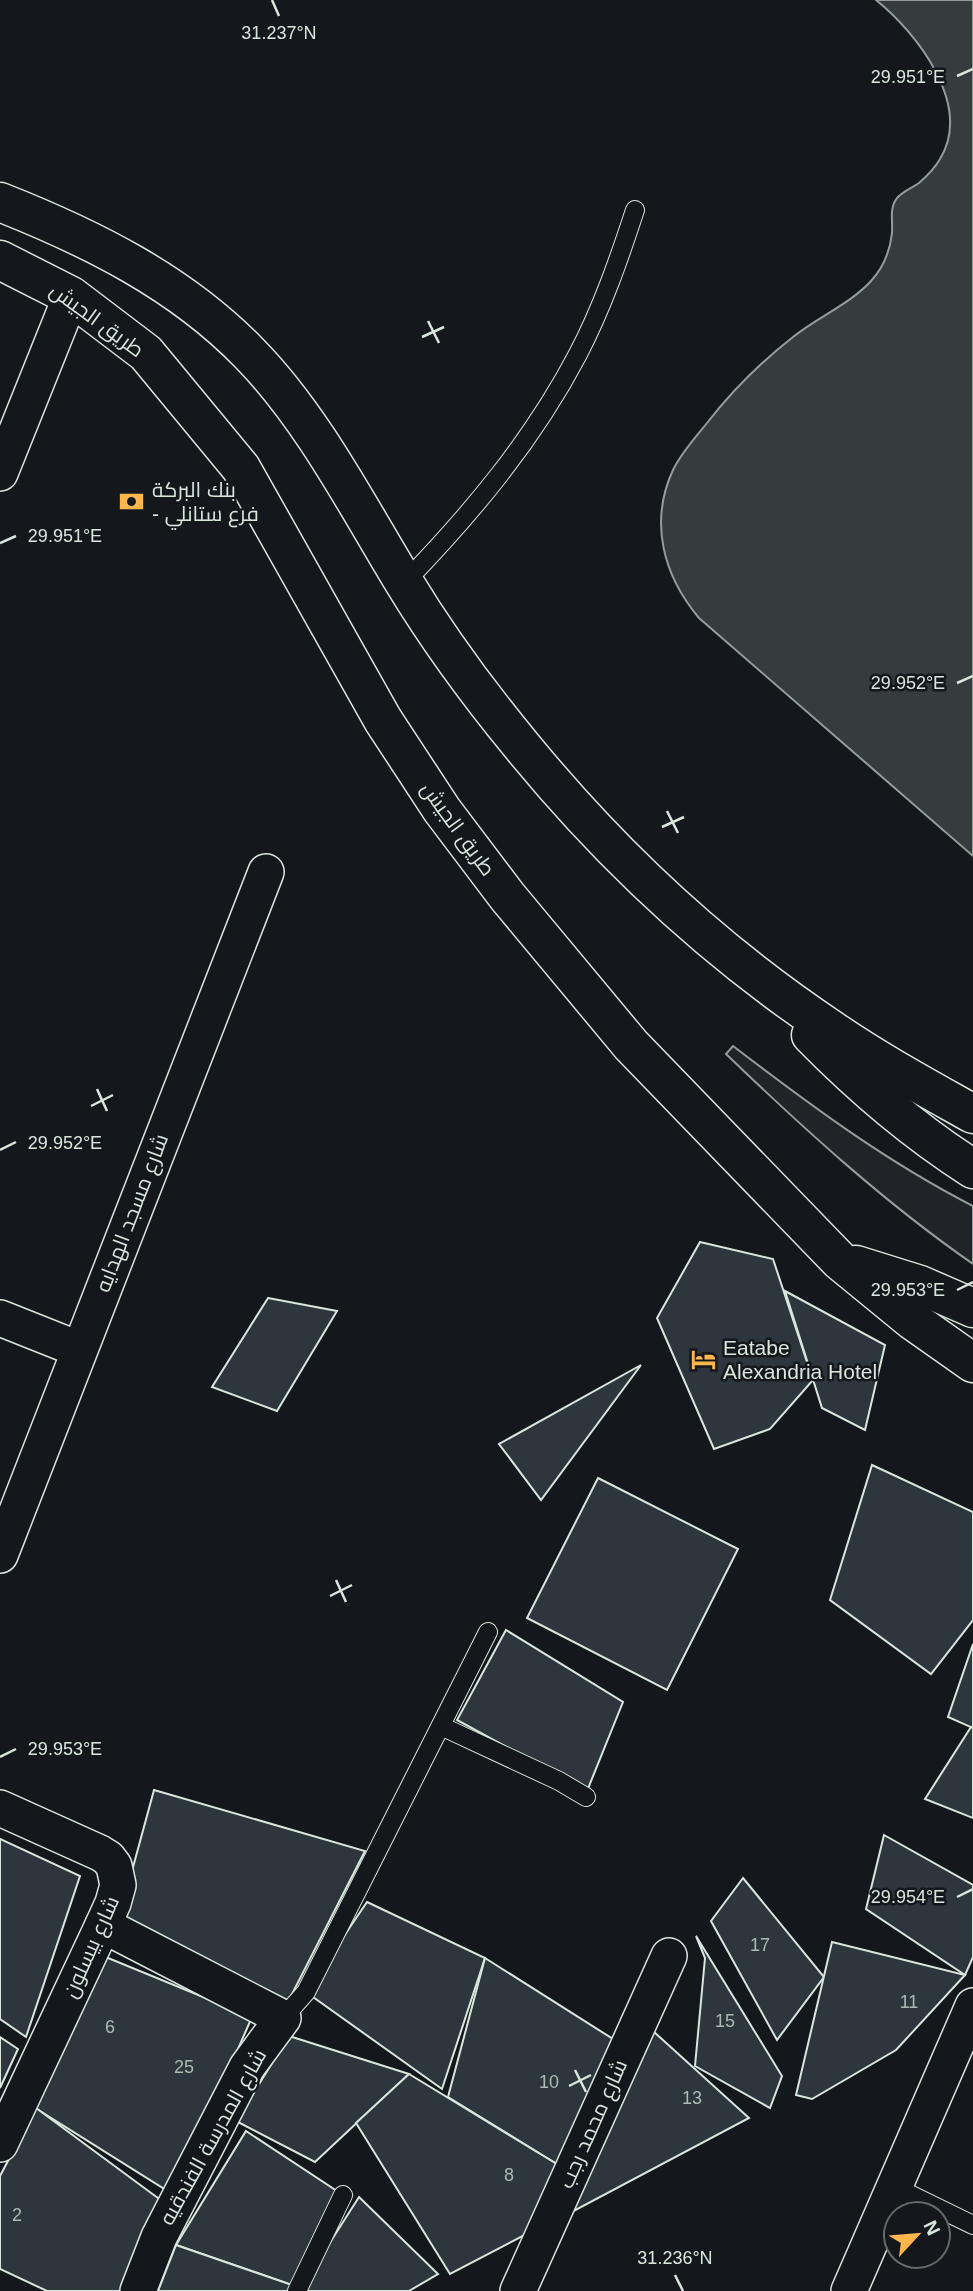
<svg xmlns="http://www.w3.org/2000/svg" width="973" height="2291" viewBox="0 0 973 2291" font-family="Arial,Cairo,sans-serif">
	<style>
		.green { fill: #202428; stroke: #939e99; stroke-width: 2 }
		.water { fill: #363b3e; stroke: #939e99; stroke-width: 2 }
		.building { fill: #2c363c; stroke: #d8e6dc; stroke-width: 2 }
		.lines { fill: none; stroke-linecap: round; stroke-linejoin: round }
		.lane-casing { stroke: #d8e6dc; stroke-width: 20 }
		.street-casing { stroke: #d8e6dc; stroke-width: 38 }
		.highway-casing { stroke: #d8e6dc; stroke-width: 41 }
		.lane { stroke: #14181c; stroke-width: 18 }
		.street { stroke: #14181c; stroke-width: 35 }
		.highway { stroke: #14181c; stroke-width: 38 }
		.ticks { fill: none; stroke: #d8e6dc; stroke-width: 2.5 }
		.labels { text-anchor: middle; stroke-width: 5; stroke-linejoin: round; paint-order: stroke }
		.number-label { font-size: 18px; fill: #adbab4 }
		.street-label { font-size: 21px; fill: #d8e6dc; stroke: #14181c }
		.poi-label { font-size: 21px; fill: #d8e6dc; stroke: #14181c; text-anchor: start }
		.ticks-label { font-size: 18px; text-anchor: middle; fill: #d8e6dc; stroke: #14181c; stroke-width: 5; stroke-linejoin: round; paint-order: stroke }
	</style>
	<rect width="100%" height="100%" fill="#14181c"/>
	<path class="green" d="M733,1046C810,1105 887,1162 973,1206V1264C884,1202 804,1129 726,1054Z"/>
	<path class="water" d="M876,0H973V856L699,618C663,575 649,522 673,470C681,453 695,438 707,423C732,391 761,362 793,337C818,317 850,304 871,281C883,268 890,251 892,233C893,221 889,208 897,198C903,191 912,188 919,183C927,176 935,168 940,159C973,105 917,33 876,0Z"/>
	<g class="building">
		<polygon points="700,1242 773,1259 813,1380 770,1429 714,1449 657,1318"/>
		<polygon points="785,1291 885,1345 865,1430 822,1408"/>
		<polygon points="268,1298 337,1311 277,1411 212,1387"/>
		<polygon points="641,1365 541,1500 499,1444"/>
		<polygon points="872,1465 973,1512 973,1620 931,1674 830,1600"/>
		<polygon points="598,1478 738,1549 667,1690 527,1618"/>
		<polygon points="506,1630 623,1702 587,1791 457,1720"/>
		<polygon points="973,1644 973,1728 948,1717"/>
		<polygon points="971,1727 973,1728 973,1818 925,1799"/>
		<polygon points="154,1790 365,1851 288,2002 120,1915"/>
		<polygon points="884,1835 973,1885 973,1957 965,1975 866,1909"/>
		<polygon points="0,1839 80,1876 26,2037 0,2019"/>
		<polygon points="743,1878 824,1977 777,2040 711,1921"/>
		<polygon points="367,1902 485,1958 442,2089 306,1992"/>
		<polygon points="696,1936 782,2076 770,2108 695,2066 705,1958"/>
		<polygon points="832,1942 965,1975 896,2050 812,2099 796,2095"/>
		<polygon points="91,1951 252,2017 174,2195 21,2099"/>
		<polygon points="485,1958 613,2039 560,2166 448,2097"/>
		<polygon points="653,2031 749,2118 568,2214"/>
		<polygon points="289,2036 409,2074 315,2162 236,2121"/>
		<polygon points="0,2037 18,2049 0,2088"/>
		<polygon points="409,2074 560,2166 538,2228 450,2274 356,2123"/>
		<polygon points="36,2108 162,2201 122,2291 47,2291 0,2269 0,2176"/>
		<polygon points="246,2131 343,2195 292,2285 176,2245"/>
		<polygon points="359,2197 438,2274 409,2291 299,2291"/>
		<polygon points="176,2245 292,2285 289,2291 158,2291"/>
	</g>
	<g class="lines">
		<defs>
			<g id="lane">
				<path d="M404,583C471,514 533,440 578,354C602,308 619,259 635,210"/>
				<polyline points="441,1726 559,1781 586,1797"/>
				<polyline points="283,2018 306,1992 488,1632"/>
				<polyline points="895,2187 973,2225"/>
				<polyline points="297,2291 343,2195"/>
			</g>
			<g id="street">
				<polyline points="0,473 71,296"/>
				<polyline points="0,1318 78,1349"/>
				<polyline points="0,1555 266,872"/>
				<polyline points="0,1808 100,1853 108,1858 114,1866 118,1885 113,1903 103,1925 0,2144"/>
				<polyline points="103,1925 283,2018 247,2067 159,2237 138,2291"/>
				<polyline points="518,2291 669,1956"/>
				<polyline points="849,2291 973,2006"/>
			</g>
			<g id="highway">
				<path d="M0,202C91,238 180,282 249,353C311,416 356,503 402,579C437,637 478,693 521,745C610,854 715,952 832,1030C877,1061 925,1087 973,1114"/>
				<polyline points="0,260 71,296 146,353 241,468 383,720 442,810 507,896 631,1045 840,1261 912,1320 973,1363"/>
				<path d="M811,1035C862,1087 912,1130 973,1169"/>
				<polyline points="856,1265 920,1285 973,1308"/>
			</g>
		</defs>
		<use href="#lane" class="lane-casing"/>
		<use href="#street" class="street-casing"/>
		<use href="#highway" class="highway-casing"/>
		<use href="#lane" class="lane"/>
		<use href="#street" class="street"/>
		<use href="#highway" class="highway"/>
	</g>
	<path class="ticks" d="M272,0L279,16M957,76L973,69M428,321L439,343M422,337L444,327M0,543L16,536M957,683L973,676M667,811L678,833M662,827L684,817M97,1089L107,1111M91,1106L113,1095M0,1150L16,1142M957,1290L973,1282M336,1580L346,1602M330,1596L352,1585M0,1757L16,1749M957,1897L973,1889M575,2070L586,2092M569,2086L591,2075M675,2275L683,2291"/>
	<defs>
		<symbol id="bank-bare" viewBox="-9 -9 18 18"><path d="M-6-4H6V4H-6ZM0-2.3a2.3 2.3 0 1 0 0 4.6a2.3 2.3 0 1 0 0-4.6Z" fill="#ffb74d" stroke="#14181c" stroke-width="2.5" paint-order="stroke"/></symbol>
		<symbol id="hotel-bare" viewBox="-9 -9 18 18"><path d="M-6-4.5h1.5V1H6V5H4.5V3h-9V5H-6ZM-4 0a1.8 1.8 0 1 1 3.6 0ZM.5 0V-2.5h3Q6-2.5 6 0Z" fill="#ffb74d" stroke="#14181c" stroke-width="2.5" paint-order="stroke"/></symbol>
	</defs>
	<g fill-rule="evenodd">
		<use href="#bank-bare" x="114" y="484" width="35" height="35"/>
		<use href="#hotel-bare" x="686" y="1342" width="35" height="35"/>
	</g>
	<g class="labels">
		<g class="number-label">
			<text x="760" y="1951">17</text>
			<text x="909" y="2008">11</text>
			<text x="725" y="2027">15</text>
			<text x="110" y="2033">6</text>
			<text x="184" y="2073">25</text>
			<text x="549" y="2088">10</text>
			<text x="692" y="2104">13</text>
			<text x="509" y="2181">8</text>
			<text x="17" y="2221">2</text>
		</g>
		<g class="street-label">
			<text transform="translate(97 320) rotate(36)" y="7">طريق الجيش</text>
			<text transform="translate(458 829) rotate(54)" y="7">طريق الجيش</text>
			<text transform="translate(132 1213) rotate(-69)" y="7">شارع مسجد الهدايه</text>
			<text transform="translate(91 1947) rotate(-66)" y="7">شارع بيسلون</text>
			<text transform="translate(593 2124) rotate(-66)" y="7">شارع محمد رجب</text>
			<text transform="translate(213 2137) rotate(-61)" y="7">شارع المدرسة الفندقيه</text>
		</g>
		<g class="poi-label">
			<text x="152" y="497">بنك البركة<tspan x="152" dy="24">- فرع ستانلي</tspan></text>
			<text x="723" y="1355">Eatabe<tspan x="723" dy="24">Alexandria Hotel</tspan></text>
		</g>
	</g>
	<g class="ticks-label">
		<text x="279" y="39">31.237°N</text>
		<text x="908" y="83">29.951°E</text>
		<text x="65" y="542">29.951°E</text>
		<text x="908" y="689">29.952°E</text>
		<text x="65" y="1149">29.952°E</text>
		<text x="908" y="1296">29.953°E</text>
		<text x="65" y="1755">29.953°E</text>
		<text x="908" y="1903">29.954°E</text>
		<text x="675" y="2264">31.236°N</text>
	</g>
	<g transform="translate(917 2235) rotate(64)"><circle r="33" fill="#14181c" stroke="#626a69" stroke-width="2"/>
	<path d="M0-5L12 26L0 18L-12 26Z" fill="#ffb74d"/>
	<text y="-10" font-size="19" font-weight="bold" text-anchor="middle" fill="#d8e6dc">N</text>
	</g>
</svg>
